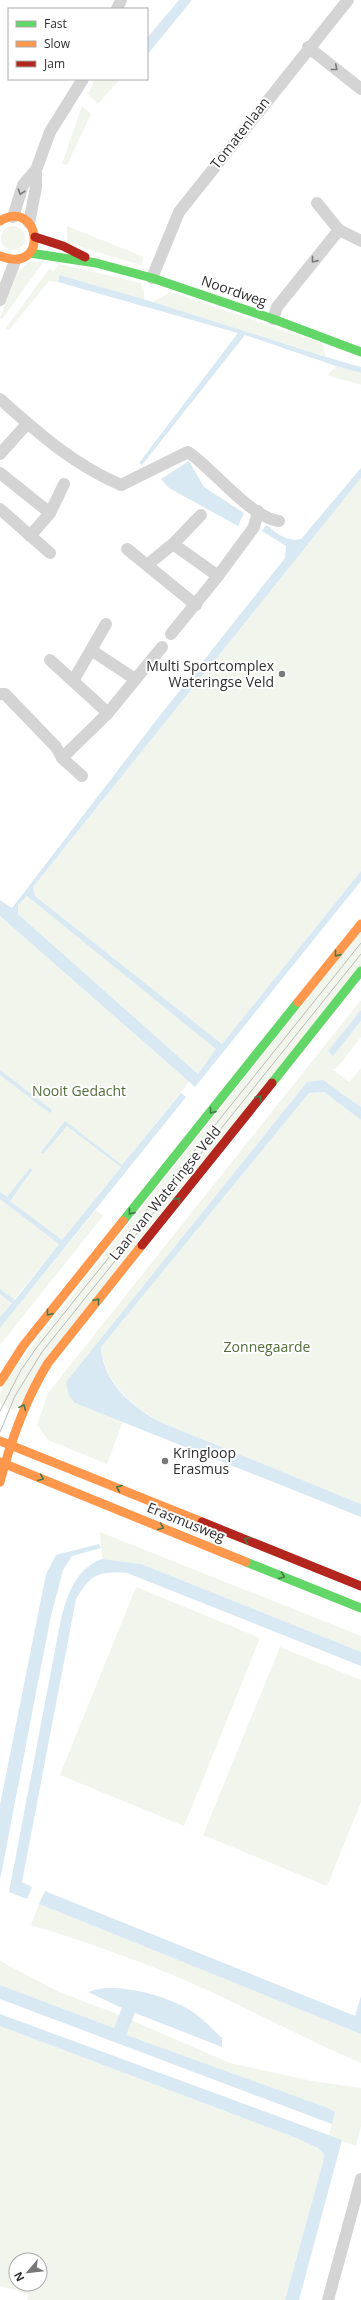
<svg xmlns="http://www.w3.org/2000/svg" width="361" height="2300" viewBox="0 0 361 2300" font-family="'Open Sans',sans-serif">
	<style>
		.green { fill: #f1f5ec; fill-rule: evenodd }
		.water { fill: #d8e9f3; fill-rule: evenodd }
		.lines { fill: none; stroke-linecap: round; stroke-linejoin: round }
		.street { stroke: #d4d4d4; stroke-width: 12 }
		.fast { stroke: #63d668; stroke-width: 9 }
		.slow { stroke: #ff974d; stroke-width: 9 }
		.jam { stroke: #b3261e; stroke-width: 9 }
		.tram { stroke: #bbb; stroke-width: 1 }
		.oneway { stroke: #797979 }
		.oneway2 { stroke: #467a49 }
		.poi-dot { fill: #787878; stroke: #fff; stroke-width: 1.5 }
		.labels { text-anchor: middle; stroke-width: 4; stroke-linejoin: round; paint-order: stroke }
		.street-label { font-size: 14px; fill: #2f2f2f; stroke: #fff }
		.poi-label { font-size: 14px; fill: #2f2f2f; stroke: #fff; text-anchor: end }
		.park-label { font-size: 14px; fill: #526d3a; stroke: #fff }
	</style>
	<rect width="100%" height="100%" fill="#fff"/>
	<g class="green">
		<polygon points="95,79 120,79 98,104 88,94"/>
		<polygon points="82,106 91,114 67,165 62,164"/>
		<polygon points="67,226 144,257 141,265 67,243"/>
		<circle cx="13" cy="238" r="12"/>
		<polygon points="44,261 2,319 0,318 17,273 29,262"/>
		<polygon points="59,264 140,283 144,290 144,300 59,275 57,282 49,281 9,330 6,328 49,269 54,271"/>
		<polygon points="170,292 322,343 326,357 153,302"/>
		<path d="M336,366L361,373V385C349,380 337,380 328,375Z"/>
		<polygon points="361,478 361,871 222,1044 35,896 33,887"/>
		<polygon points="27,895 217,1049 198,1074 18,914 18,905"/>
		<polygon points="0,916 189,1082 0,1317"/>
		<polygon points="361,930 361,966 14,1411 0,1403 0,1392 7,1378"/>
		<polygon points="361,1000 361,1010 328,1051 333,1055 361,1021 361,1037 337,1068 332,1069 349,1082 361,1068 361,1107 341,1092 307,1082 66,1382 75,1403 123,1421 107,1464 48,1440 37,1425 48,1393"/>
		<path d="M324,1092L361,1120V1504L160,1422C131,1405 104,1383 101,1347L309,1093Z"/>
		<polygon points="96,1210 103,1216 0,1345 0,1328"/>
		<polygon points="100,1532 361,1636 361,1652 141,1564 102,1559"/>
		<polygon points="136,1587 260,1638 184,1826 60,1775"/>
		<polygon points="280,1647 361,1680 361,1802 327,1886 203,1835"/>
		<path d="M39,1904L361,2034V2063C300,2037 243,2005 182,1979C133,1958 82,1941 31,1925Z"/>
		<polygon points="0,1961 59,1992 120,2015 114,2028 0,1985"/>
		<polygon points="131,2020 230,2063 312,2081 361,2088 361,2126 356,2146 329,2136 335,2112 125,2035"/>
		<path d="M0,2026L296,2138L318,2148L324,2154L323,2162L285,2300H27L29,2294L0,2286ZM16,2260H40V2284H16Z"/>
	</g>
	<g class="water">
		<polygon points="179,0 192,0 147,55 147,38"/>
		<polygon points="59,275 153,302 326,357 361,367 361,373 336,366 245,335 142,465 139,463 238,333 58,282"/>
		<polygon points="189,461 204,487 244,513 238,526 169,488 161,479"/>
		<path d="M361,468V478L33,887L35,896L222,1044L361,871V881L195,1087L0,916V900L12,908L158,718L285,558L286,546L262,531L266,525C278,534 286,542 301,539ZM27,896L216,1049L198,1074L18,914V905Z"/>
		<polygon points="361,1010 361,1021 333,1056 328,1051"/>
		<polygon points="0,1070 52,1110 50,1113 0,1075"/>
		<path d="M323,1080L361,1107V1120L324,1092L309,1093L101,1347C103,1383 131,1406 160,1422L361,1504V1517L75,1403L69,1396L66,1382L307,1082Z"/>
		<polygon points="181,1093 186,1097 0,1328 0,1317 12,1303 0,1294 0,1289 15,1300 59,1244 0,1199 0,1192 7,1197 30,1168 32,1170 10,1201 62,1240 121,1167 67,1126 43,1154 41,1152 65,1121 122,1165"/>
		<polygon points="99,1544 101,1548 72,1556 63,1570 50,1620 0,1880 0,1805 46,1574 56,1555"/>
		<path d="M102,1559L141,1564L361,1652V1666L127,1573C98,1571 91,1574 76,1599L22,1882L32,1887L27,1899L9,1892L60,1624C66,1597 75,1569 102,1559Z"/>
		<polygon points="45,1891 355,2016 361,1996 361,2034 39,1904"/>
		<path d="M0,1985L114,2028L122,2008L88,1992C94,1990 102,1988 109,1988C134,1988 165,1996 186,2008C200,2015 211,2028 222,2038V2047L135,2013L126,2035L328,2108L335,2112L332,2124L0,1999Z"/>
		<polygon points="0,2014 342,2140 299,2300 285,2300 323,2162 324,2154 318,2148 296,2138 0,2026"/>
	</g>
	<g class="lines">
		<g class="street">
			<polyline points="117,9 121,0"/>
			<polyline points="308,47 361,89"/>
			<polyline points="317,203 339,230 361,241"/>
			<polyline points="13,217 23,185 36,170 50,132 83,79"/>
			<polyline points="29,223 36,187 36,170"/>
			<polyline points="152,278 179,212 348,0"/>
			<polyline points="0,300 15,261"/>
			<polyline points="273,319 277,307 339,230"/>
			<path d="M0,399C38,433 74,465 121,485L188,452C212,468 251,518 279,521"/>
			<polyline points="0,454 27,424"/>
			<polyline points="0,473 50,513"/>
			<polyline points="0,509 50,553"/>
			<polyline points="30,536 50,513 64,484"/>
			<polyline points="173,544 201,515"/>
			<polyline points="127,549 196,605"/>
			<polyline points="147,565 173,544 218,576"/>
			<polyline points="171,634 218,576 254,527 258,511"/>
			<polyline points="91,650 135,679"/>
			<polyline points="50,660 108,713"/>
			<polyline points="73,681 106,624"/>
			<polyline points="0,694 5,694 56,747 62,758 82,776"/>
			<polyline points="62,758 108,713 162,647"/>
			<polyline points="328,2300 361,2179"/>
		</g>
		<g class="fast">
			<polyline points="30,253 96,263 152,278 273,319 361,352"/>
			<polyline points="272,1083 361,971"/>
			<polyline points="123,1221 298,1002"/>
			<polyline points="246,1562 361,1608"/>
		</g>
		<g class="slow">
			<path d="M0,221C41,197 50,276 0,256"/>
			<polyline points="298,1002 361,924"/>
			<polyline points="0,1382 23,1346 123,1221"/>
			<polyline points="0,1441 202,1522"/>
			<polyline points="0,1462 246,1562"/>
			<path d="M0,1482C11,1440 25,1400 48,1363L142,1245"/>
		</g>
		<g class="jam">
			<polyline points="35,237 63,246 85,257"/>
			<polyline points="142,1245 272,1083"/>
			<polyline points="202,1522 361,1586"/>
		</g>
		<g class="tram">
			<polyline points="0,1411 21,1370 37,1347 361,943"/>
			<polyline points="0,1432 15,1396 42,1352 361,954"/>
		</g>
	</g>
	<defs><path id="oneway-chevron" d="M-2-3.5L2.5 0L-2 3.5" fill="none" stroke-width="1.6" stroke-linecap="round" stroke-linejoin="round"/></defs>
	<g class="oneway">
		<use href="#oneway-chevron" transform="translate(335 68) rotate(39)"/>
		<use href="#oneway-chevron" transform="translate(21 192) rotate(108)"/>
		<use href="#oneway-chevron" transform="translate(314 260) rotate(129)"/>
	</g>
	<g class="oneway2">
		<use href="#oneway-chevron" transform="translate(337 954) rotate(129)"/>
		<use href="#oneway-chevron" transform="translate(259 1098) rotate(-51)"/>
		<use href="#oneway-chevron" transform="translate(212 1111) rotate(129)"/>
		<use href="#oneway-chevron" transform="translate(178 1200) rotate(-51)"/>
		<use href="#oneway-chevron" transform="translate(131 1212) rotate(129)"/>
		<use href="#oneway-chevron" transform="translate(97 1301) rotate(-51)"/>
		<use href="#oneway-chevron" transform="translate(49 1313) rotate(129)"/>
		<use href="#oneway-chevron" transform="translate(23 1407) rotate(-66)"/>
		<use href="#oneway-chevron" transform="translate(41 1478) rotate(22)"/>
		<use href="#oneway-chevron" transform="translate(119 1488) rotate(-158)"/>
		<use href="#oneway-chevron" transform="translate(161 1527) rotate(22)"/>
		<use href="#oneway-chevron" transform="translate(247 1540) rotate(-158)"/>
		<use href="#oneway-chevron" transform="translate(282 1576) rotate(22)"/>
	</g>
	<g class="poi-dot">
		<circle cx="282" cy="674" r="4"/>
		<circle cx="165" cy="1461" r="4"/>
	</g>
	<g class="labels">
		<g class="street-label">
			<text transform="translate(240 133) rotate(-52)" y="5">Tomatenlaan</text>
			<text transform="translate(234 291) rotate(19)" y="5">Noordweg</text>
			<text transform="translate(165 1193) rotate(-51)" y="5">Laan van Wateringse Veld</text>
			<text transform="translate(186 1522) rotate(22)" y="5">Erasmusweg</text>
		</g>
		<g class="poi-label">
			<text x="274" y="671">Multi Sportcomplex<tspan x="274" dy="16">Wateringse Veld</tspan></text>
			<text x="173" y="1458" text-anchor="start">Kringloop<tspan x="173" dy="16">Erasmus</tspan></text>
		</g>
		<g class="park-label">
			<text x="79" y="1096">Nooit Gedacht</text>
			<text x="267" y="1352">Zonnegaarde</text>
		</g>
	</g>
	<rect x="8" y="8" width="140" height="72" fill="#ffffff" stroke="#acacac"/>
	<rect x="16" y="21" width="20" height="6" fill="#63d668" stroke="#acacac"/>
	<text x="44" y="28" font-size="12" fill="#2f2f2f">Fast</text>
	<rect x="16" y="41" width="20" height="6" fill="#ff974d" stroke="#acacac"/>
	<text x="44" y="48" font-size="12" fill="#2f2f2f">Slow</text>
	<rect x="16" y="61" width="20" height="6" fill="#b3261e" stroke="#acacac"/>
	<text x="44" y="68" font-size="12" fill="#2f2f2f">Jam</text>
	<g transform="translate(28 2272) rotate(242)"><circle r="19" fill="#ffffff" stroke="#acacac"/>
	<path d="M0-3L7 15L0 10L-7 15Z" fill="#787878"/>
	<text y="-6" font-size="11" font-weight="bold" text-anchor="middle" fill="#2f2f2f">N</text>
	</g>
</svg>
